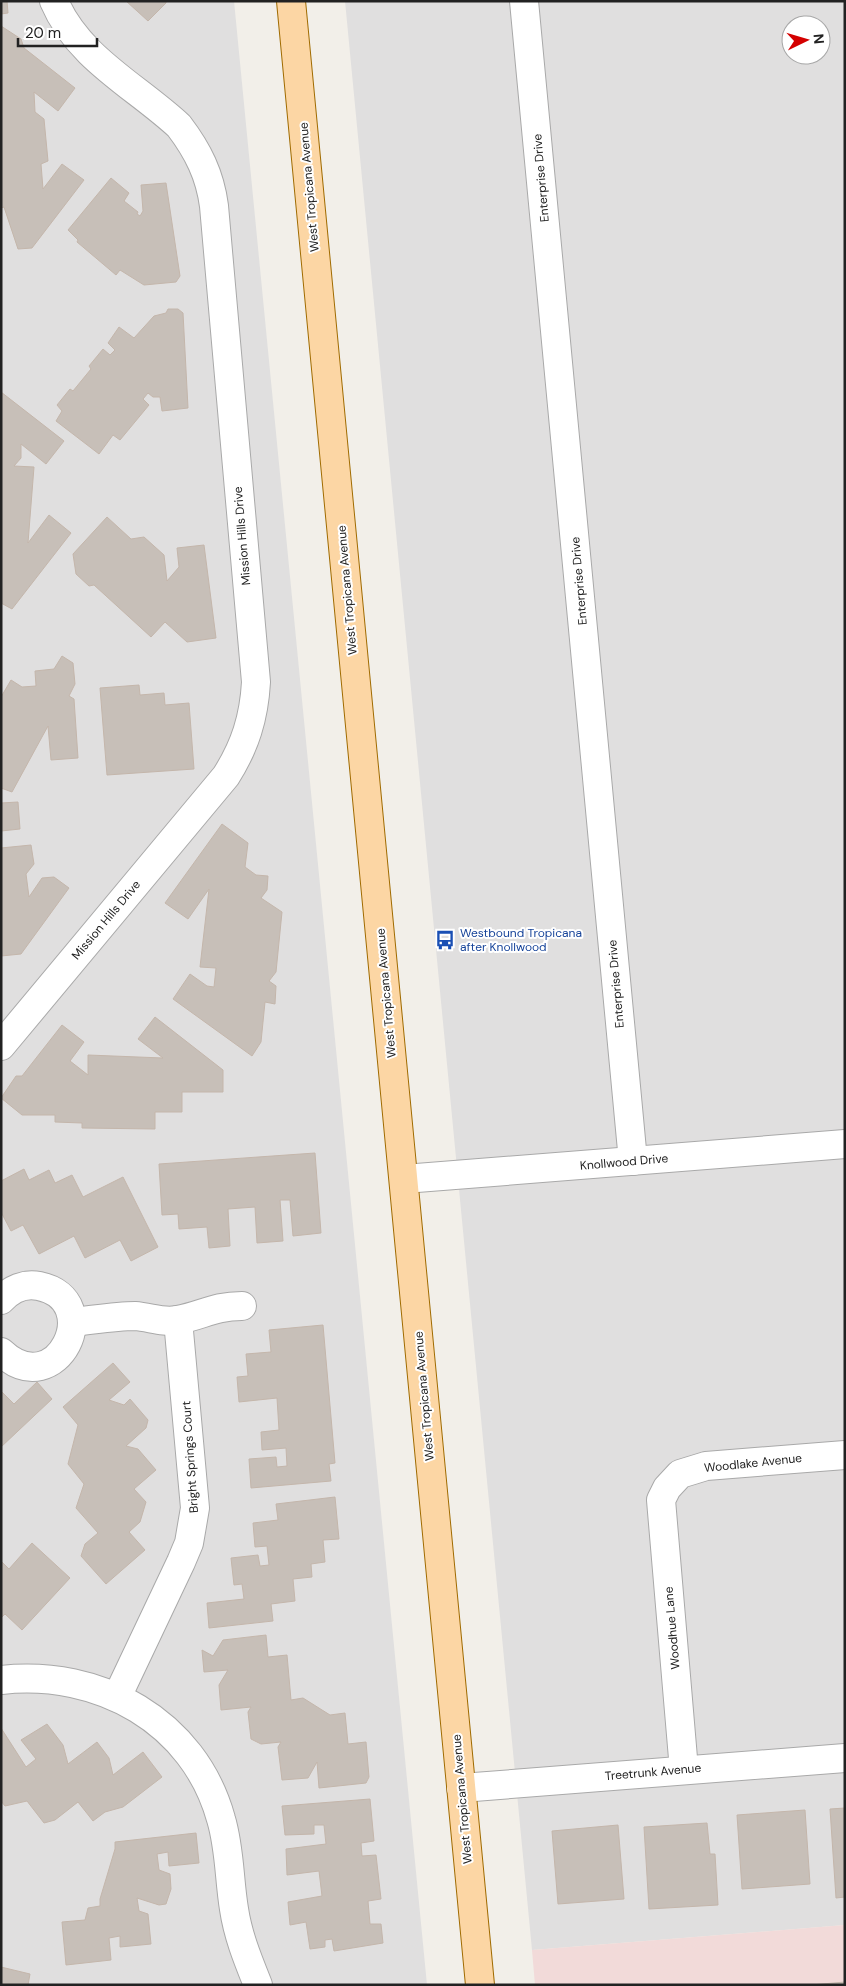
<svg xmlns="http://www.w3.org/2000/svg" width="846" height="1986" viewBox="0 0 846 1986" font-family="'DM Sans',sans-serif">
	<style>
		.residential { fill: #e0dfdf; fill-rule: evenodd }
		.commercial { fill: #f2dad9 }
		.building { fill: #c7bfb8; stroke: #c4b6ab }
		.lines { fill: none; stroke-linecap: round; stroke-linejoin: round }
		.minor-casing { stroke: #a9a9a9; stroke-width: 30 }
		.major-casing { stroke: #a06b00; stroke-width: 30 }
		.minor { stroke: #fff; stroke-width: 28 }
		.major { stroke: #fcd6a4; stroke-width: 28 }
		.labels { text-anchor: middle; stroke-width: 4; stroke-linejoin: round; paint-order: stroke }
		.street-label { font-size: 12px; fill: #222; stroke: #fff }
		.transit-label { font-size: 12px; fill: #164399; stroke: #fff; text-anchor: start }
	</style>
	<rect width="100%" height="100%" fill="#f2efe9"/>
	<g class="residential">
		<polygon points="1,1 234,1 427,1985 1,1985"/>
		<path d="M345,1H845V1925L532,1950ZM791,25H821V55H791Z"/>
	</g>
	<polygon class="commercial" points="845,1925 845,1985 535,1985 532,1950"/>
	<g class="building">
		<polygon points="1,1 7,1 8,13 1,14"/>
		<polygon points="126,1 166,1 166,3 148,21"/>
		<polygon points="1,26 21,39 24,48 75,88 58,111 34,92 35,112 44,119 48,161 41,164 43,189 62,164 84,180 32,248 18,249 4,207 1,208"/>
		<polygon points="111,178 129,193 124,201 138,212 137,214 140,216 143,211 141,185 166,183 180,276 176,282 144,285 120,270 116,275 77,242 78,240 68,230"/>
		<polygon points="168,309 178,309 183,313 188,408 162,411 160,397 153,397 148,393 143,399 149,405 120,440 113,435 99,454 56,421 62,411 57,405 70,389 73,391 91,369 89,366 103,349 110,355 115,350 108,343 119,327 134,338 154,316 166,313"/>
		<polygon points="1,392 64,441 46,464 21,444 21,458 14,466 34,467 28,543 49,515 71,533 12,609 1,603"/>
		<polygon points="107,517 131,539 144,537 164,555 167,581 179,567 177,548 204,545 216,638 187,642 165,622 151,637 94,585 89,586 76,574 73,554"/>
		<polygon points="62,656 73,663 75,684 69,696 74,699 78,758 51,760 48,726 12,792 1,788 1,697 11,680 22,687 36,686 35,671 54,669"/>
		<polygon points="139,685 140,695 164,693 165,705 189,703 194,769 107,775 100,688"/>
		<polygon points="18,802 20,829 1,831 1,803"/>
		<polygon points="222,824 248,843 245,867 256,875 268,876 267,890 261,898 282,912 276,972 269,981 276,986 275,1004 265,1002 261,1042 252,1056 173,999 190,974 207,986 214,987 216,968 200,967 209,889 188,919 165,903"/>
		<polygon points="31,845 34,864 26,874 29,897 42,878 54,877 69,888 21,954 1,956 1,848"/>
		<polygon points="155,1017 223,1070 223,1092 182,1092 182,1112 155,1112 155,1129 82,1128 82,1123 55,1122 55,1115 22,1115 1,1098 16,1076 22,1076 62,1025 84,1042 70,1061 88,1075 88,1055 163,1058 138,1039"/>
		<polygon points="315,1153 321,1233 293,1236 290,1200 280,1200 283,1241 257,1243 255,1207 228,1209 230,1246 209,1248 207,1227 179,1229 178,1214 162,1215 159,1164"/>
		<polygon points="24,1169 29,1180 49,1170 55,1183 72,1175 83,1197 123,1177 158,1247 131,1261 120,1240 85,1258 74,1236 39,1254 23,1225 11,1231 1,1212 1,1181"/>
		<polygon points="323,1325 335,1463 329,1464 331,1481 251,1488 249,1459 276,1457 277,1467 287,1466 286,1448 262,1450 261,1432 279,1430 277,1398 239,1402 237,1377 248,1376 246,1354 271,1352 269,1330"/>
		<polygon points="113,1363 130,1382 109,1400 124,1405 130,1399 148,1420 146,1428 126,1446 138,1449 156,1470 134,1489 146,1502 140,1522 129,1532 145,1550 106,1584 81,1556 85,1544 98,1533 76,1508 84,1484 68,1464 78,1425 63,1407"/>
		<polygon points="37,1382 52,1399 1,1447 1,1391 14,1404"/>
		<polygon points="335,1497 339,1539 323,1540 325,1562 311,1564 312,1577 293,1579 295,1601 271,1604 273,1621 209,1628 207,1603 244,1599 242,1584 234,1585 231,1558 258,1555 260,1566 269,1565 267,1546 255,1547 253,1523 278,1520 276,1504"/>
		<polygon points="32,1543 70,1578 22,1630 5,1614 1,1618 1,1561 9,1569"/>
		<polygon points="266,1635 268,1657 287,1655 291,1700 303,1698 330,1715 345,1713 348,1744 366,1742 369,1777 366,1783 319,1788 317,1762 308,1778 282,1780 278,1747 281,1742 261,1744 251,1739 248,1712 251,1707 221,1710 219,1685 228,1670 204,1672 202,1650 213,1656 223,1640"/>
		<polygon points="47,1724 63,1745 68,1764 97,1742 109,1758 113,1775 143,1752 162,1777 123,1807 105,1812 93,1821 78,1802 55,1820 44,1823 27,1801 5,1806 1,1801 1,1728 26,1767 36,1759 21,1740"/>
		<polygon points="370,1799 374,1841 361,1843 362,1856 376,1855 381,1899 368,1901 370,1924 381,1924 383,1943 334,1951 332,1939 325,1940 325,1947 310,1949 306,1922 290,1925 288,1902 322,1896 319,1871 287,1875 286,1849 326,1844 324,1825 314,1825 314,1834 285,1835 282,1806"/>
		<polygon points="845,1808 845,1897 836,1898 830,1809"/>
		<polygon points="805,1810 810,1884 742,1889 737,1815"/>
		<polygon points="707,1823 710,1854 715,1854 718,1905 649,1909 644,1827"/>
		<polygon points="618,1825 624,1899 558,1904 552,1831"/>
		<polygon points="196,1833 199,1863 169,1866 168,1852 157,1854 159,1870 170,1874 171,1889 166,1904 159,1905 137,1898 139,1911 148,1914 151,1944 120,1947 120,1936 109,1938 111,1960 66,1965 62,1922 85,1920 88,1908 100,1906 100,1899 115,1849 115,1842"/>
		<polygon points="1,1967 30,1974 28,1985 1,1985"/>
		<polygon points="845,1982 845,1985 811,1985"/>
	</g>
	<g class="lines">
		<defs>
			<g id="minor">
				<polyline points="524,1 633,1161"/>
				<path d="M1,1046L226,776C245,746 254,718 256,682L214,206C210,175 198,151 179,126C136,86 78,58 54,1"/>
				<polyline points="404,1179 845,1144"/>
				<path d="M1,1300C11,1289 25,1283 39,1286C107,1300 57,1405 1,1352"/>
				<path d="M73,1322C93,1320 115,1316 135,1316C150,1317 163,1323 177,1320C202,1316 213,1306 242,1306"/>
				<path d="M1,1680C99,1669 194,1721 221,1819C230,1849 229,1879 234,1909C238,1936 248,1960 258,1985"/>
				<polyline points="117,1697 181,1562 189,1543 195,1508 178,1320"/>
				<polyline points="684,1770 661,1500 667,1488 680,1474 706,1466 845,1455"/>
				<polyline points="461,1788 845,1758"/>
			</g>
			<polyline id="major" points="291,1 480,1985"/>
		</defs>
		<use href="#minor" class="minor-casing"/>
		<use href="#major" class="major-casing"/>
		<use href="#minor" class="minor"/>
		<use href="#major" class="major"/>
	</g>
	<defs>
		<symbol id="bus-bare" viewBox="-9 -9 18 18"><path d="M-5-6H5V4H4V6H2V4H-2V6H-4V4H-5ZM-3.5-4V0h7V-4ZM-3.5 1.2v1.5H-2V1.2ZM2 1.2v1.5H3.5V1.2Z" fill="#1a4fb4" stroke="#fff" stroke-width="2.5" paint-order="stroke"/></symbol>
	</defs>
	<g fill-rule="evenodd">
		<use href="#bus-bare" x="431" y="926" width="28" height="28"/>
	</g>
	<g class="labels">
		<g class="street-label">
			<text transform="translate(541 178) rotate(-95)" y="4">Enterprise Drive</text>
			<text transform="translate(309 187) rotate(-95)" y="4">West Tropicana Avenue</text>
			<text transform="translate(242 536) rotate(-95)" y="4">Mission Hills Drive</text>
			<text transform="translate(579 581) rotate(-95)" y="4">Enterprise Drive</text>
			<text transform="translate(347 590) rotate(-95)" y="4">West Tropicana Avenue</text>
			<text transform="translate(106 920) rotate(-50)" y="4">Mission Hills Drive</text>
			<text transform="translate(616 984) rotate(-95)" y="4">Enterprise Drive</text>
			<text transform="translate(386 993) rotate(-95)" y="4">West Tropicana Avenue</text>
			<text transform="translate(624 1162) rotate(-5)" y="4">Knollwood Drive</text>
			<text transform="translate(424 1396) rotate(-95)" y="4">West Tropicana Avenue</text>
			<text transform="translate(190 1457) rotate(-94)" y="4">Bright Springs Court</text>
			<text transform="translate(753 1463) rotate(-6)" y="4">Woodlake Avenue</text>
			<text transform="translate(672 1628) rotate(-95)" y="4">Woodhue Lane</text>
			<text transform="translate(653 1772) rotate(-5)" y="4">Treetrunk Avenue</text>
			<text transform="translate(462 1799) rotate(-95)" y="4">West Tropicana Avenue</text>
		</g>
		<g class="transit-label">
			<text x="460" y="937">Westbound Tropicana<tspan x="460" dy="14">after Knollwood</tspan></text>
		</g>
	</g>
	<rect width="846" height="1986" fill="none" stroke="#222222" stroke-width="5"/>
	<g transform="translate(806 40) rotate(85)"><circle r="24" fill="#ffffff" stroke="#a7a7a7"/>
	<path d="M0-4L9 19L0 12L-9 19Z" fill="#d40000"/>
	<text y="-8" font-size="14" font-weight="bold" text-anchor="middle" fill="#222222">N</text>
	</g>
	<path d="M18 38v8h79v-8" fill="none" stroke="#222222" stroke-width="2.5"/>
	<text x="25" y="38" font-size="15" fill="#222222" stroke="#ffffff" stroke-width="4" paint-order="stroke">20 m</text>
</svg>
